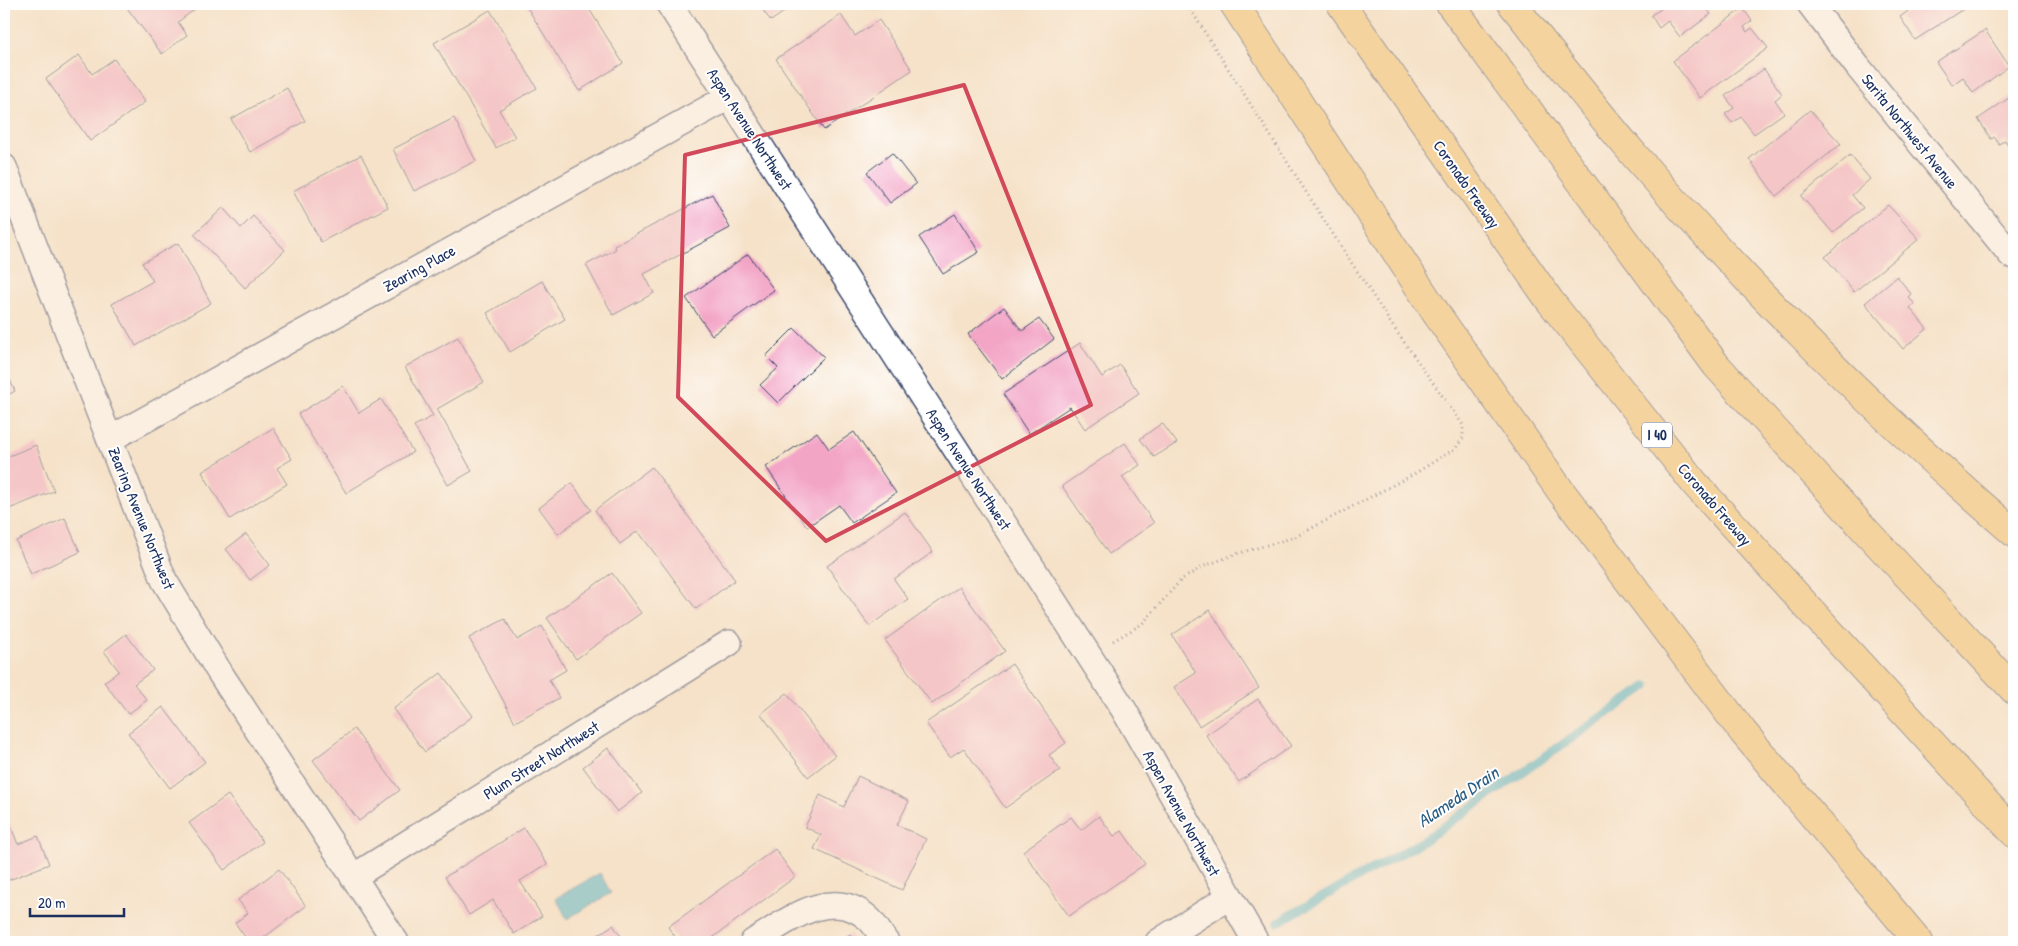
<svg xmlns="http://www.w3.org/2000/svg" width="2018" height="946" viewBox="0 0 2018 946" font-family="'Patrick Hand',sans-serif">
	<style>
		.water { fill: #4ab3c9; stroke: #327194 }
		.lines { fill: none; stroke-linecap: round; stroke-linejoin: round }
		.stream { stroke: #4ab3c9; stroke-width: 9 }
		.building { fill: #f3a5c6 }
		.street-casing { stroke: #3c4a6e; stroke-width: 28 }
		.highway-casing { stroke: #3c4a6e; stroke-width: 30 }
		.path { stroke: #3c4a6e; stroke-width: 3; stroke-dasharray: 1 4; stroke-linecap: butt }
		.street { stroke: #fff; stroke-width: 25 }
		.highway { stroke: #f3c26a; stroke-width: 28 }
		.marked { fill: none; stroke: #d1495b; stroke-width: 4; stroke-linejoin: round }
		.labels { text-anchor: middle; stroke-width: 4; stroke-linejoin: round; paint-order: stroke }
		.shield { fill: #fff; stroke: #5f6d8e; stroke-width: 1 }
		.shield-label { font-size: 15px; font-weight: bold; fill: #1b2f5e }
		.street-label { font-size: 16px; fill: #1b2f5e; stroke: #fff }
		.water-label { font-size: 18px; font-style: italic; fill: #2b5d83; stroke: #fff }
	</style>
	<rect width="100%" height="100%" fill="#fff"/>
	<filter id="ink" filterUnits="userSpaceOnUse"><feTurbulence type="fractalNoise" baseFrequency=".02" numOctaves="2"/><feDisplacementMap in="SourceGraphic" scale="10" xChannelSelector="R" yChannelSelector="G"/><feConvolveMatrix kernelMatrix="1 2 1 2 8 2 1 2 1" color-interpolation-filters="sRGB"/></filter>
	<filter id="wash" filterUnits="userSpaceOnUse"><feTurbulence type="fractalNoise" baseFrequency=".0096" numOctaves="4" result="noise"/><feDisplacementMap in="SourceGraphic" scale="20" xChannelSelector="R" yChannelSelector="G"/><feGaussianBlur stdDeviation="1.12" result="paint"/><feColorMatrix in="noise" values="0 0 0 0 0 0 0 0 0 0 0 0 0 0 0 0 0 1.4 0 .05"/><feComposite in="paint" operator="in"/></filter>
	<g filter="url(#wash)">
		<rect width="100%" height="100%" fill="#f6e2c9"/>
		<polygon class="water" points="600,873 611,893 567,919 556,898"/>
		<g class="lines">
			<polyline class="stream" points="1278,922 1423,841 1647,686"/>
		</g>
		<g id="blocks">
			<g class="building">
				<polygon points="124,4 197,4 199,6 178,22 187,35 162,54"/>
				<polygon points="525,4 586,4 623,63 579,91"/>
				<polygon points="758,4 795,4 771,21"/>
				<polygon points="1657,4 1703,4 1711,14 1680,37 1668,21 1659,28 1651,15 1661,9"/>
				<polygon points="1903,4 1967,4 1968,6 1915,40 1900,17 1908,11"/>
				<polygon points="1743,8 1752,21 1744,27 1747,32 1752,28 1768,48 1700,98 1673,61"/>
				<polygon points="490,10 537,88 499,110 515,137 496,148 434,43"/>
				<polygon points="841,15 855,36 879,20 912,70 824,130 776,59"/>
				<polygon points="1985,30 2009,66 1973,93 1963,77 1952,85 1936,62"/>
				<polygon points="79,55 92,74 114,59 145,102 90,141 46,79"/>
				<polygon points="1764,69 1782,94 1775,100 1784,113 1754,134 1741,117 1732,123 1725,114 1734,108 1725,96"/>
				<polygon points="287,88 305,121 250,152 231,119"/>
				<polygon points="2012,96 2014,99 2014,154 2005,140 1999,144 1995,137 1991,139 1978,119"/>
				<polygon points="1810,110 1841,144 1776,196 1749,159"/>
				<polygon points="454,118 476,161 414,191 393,149"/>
				<polygon points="892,153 916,184 890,203 867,172"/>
				<polygon points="361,155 388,207 321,242 293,191"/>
				<polygon points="1850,155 1870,179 1852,195 1863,208 1833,233 1801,196"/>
				<polygon points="712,194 730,228 644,274 654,293 613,315 586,265 616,249 614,246"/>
				<polygon points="1888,205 1919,239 1854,292 1825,257"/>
				<polygon points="223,208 241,228 253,216 285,250 245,288 194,234"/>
				<polygon points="955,214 979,252 943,274 919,237"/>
				<polygon points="178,243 211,303 136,346 112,304 153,281 142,263"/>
				<polygon points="748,254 774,290 712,335 686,298"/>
				<polygon points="1897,276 1911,294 1908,297 1915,304 1910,308 1927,329 1903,349 1865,303"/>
				<polygon points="542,281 565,319 510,352 487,313"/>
				<polygon points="1004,307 1022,331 1039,319 1054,339 1002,379 968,334"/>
				<polygon points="794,328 824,357 778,403 760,385 778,368 766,356"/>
				<polygon points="458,337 484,382 437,409 472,471 448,485 414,426 433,416 405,367"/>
				<polygon points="1080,343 1102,377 1120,365 1139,393 1085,429 1070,407 1029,434 1003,394"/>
				<polygon points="4,367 15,391 4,397"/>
				<polygon points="343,386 359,413 381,399 413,452 346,493 298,414"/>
				<polygon points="1162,423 1177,443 1154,457 1140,439"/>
				<polygon points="273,428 292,459 277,468 287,484 230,519 202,472"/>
				<polygon points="817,432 829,449 854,432 896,493 852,523 839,505 807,527 766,467"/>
				<polygon points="1125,443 1140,465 1122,477 1154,523 1109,554 1062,486"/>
				<polygon points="36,445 54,491 4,511 4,458"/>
				<polygon points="652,467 735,580 696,609 638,531 620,544 595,510"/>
				<polygon points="572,483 591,510 558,534 539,508"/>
				<polygon points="905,512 933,552 894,579 908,599 869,626 827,566"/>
				<polygon points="65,518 80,552 31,574 16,541"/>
				<polygon points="246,534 270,565 250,580 226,549"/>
				<polygon points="612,573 641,613 576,659 547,618"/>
				<polygon points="959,587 1005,651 932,704 885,640"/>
				<polygon points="1210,610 1259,688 1199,726 1174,687 1196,673 1172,635"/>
				<polygon points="505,619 517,640 542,626 566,670 549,680 559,698 515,722 469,638"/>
				<polygon points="126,634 153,670 134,684 147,700 128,714 104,682 119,671 104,651"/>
				<polygon points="1012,664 1066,743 1049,755 1060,770 1005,808 964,748 950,757 926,723"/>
				<polygon points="441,673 473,716 425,752 393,709"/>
				<polygon points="787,693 835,756 808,777 761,714"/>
				<polygon points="1258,699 1291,746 1239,782 1206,735"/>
				<polygon points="163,707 205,762 170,788 128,733"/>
				<polygon points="354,729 400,790 359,821 313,760"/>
				<polygon points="608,748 642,793 617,812 583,767"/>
				<polygon points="858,776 909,801 897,825 926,839 902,890 814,849 821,835 805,827 820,795 844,807"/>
				<polygon points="228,795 263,842 224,870 189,823"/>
				<polygon points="4,810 18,844 38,836 49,864 4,882"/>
				<polygon points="1099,816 1114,836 1122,831 1145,864 1069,916 1023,851 1071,817 1081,830"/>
				<polygon points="524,828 547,864 520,881 542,916 514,934 493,900 469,915 445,877"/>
				<polygon points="775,849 795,877 707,942 679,942 668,927"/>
				<polygon points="279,869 306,906 258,942 249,942 235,923 248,913 238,900"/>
				<polygon points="613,925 625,942 587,942"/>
				<polygon points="850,934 856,942 837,942"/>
			</g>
		</g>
	</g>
	<g filter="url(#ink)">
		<use href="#blocks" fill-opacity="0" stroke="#3c4a6e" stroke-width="1"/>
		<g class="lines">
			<defs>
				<g id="street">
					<polyline points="669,4 1124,710 1256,942"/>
					<polyline points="1810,4 1858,67 2011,255"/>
					<polyline points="4,167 164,580 220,673 396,942"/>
					<polyline points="110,439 729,97"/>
					<polyline points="353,877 729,643"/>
					<path d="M753,942C786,922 830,885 868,918C875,924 880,934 886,942"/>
					<polyline points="1158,942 1229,897"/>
				</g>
				<g id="highway">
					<polyline points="1234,4 1438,316 1560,490 1743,732 1919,942"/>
					<polyline points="1341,4 1550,301 1696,485 2014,833"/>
					<polyline points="1450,4 1716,365 1865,530 2014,690"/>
					<path d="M1512,4C1553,55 1593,107 1636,157C1752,291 1880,417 2014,533"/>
				</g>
			</defs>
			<use href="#street" class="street-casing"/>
			<use href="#highway" class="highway-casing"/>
			<polyline class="path" points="1113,641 1142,624 1181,580 1202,567 1236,554 1295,537 1414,474 1456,448 1463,438 1463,425 1392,325 1329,228 1187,4"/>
			<use href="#street" class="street"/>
			<use href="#highway" class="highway"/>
		</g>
	</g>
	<path d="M0 0H2018V946H0ZM964,85L1091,405L826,541L678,397L685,155Z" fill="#f6e2c9" fill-opacity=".55" fill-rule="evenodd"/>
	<path class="marked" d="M964,85L1091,405L826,541L678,397L685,155Z"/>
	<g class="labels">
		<rect class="shield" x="1642" y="422.5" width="30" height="25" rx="4"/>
		<g class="shield-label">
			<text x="1657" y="440">I 40</text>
		</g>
		<g class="street-label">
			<text transform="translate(750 129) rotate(57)" y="6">Aspen Avenue Northwest</text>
			<text transform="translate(1910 131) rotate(51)" y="6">Sarita Northwest Avenue</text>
			<text transform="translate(1467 184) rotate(55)" y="6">Coronado Freeway</text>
			<text transform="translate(419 268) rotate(-29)" y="6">Zearing Place</text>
			<text transform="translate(969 469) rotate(57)" y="6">Aspen Avenue Northwest</text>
			<text transform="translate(1715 504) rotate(49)" y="6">Coronado Freeway</text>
			<text transform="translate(142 518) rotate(68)" y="6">Zearing Avenue Northwest</text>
			<text transform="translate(541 760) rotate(-32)" y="6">Plum Street Northwest</text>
			<text transform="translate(1182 813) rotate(61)" y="6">Aspen Avenue Northwest</text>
		</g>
		<g class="water-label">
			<text transform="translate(1458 797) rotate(-34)" y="6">Alameda Drain</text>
		</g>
	</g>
	<rect width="2018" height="946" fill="none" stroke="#fff" stroke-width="20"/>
	<path d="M30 908v8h94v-8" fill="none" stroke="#1b2f5e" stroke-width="2.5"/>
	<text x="38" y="908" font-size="15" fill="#1b2f5e" stroke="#ffffff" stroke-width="4" paint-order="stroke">20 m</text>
</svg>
